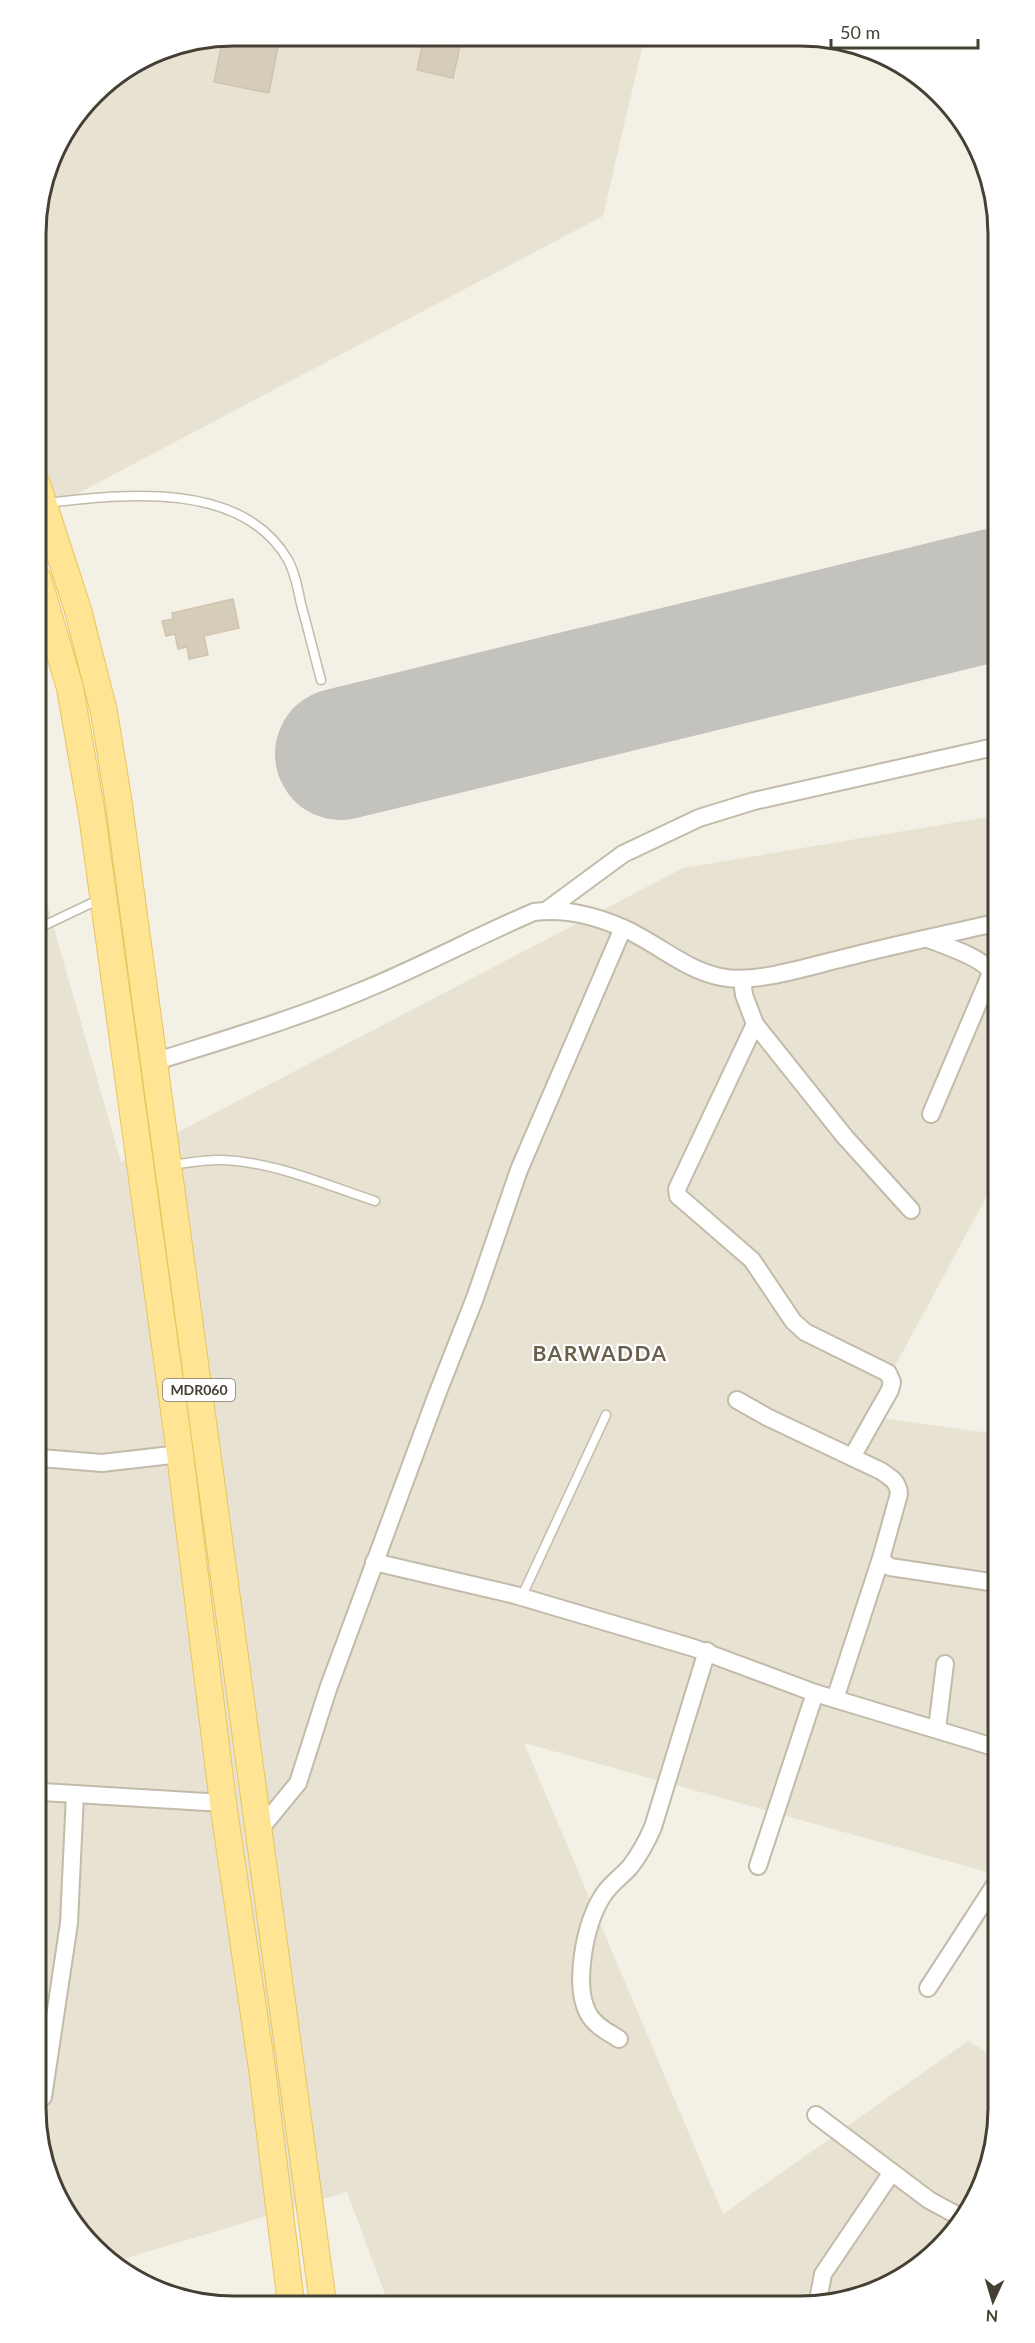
<svg xmlns="http://www.w3.org/2000/svg" width="1035" height="2343" viewBox="0 0 1035 2343" font-family="Lato,sans-serif">
	<style>
		.residential { fill: #e8e2d3 }
		.lines { fill: none; stroke-linecap: round; stroke-linejoin: round }
		.runway { stroke: #c4c2bd; stroke-width: 132 }
		.building { fill: #d6ccba; stroke: #d1c4ad; stroke-width: 1.5 }
		.lane-casing { stroke: #c2bbaa; stroke-width: 11 }
		.street-casing { stroke: #c2bbaa; stroke-width: 20 }
		.primary-casing { stroke: #e9c55d; stroke-width: 28 }
		.lane { stroke: #fff; stroke-width: 8 }
		.street { stroke: #fff; stroke-width: 16 }
		.primary { stroke: #ffe493; stroke-width: 26 }
		.labels { text-anchor: middle; stroke-width: 4.5; stroke-linejoin: round; paint-order: stroke }
		.shield { fill: #fff; stroke: #7e7971; stroke-width: 1.5 }
		.shield-label { font-size: 14px; font-weight: bold; fill: #464034 }
		.district-label { font-size: 21px; font-weight: bold; letter-spacing: 1.5px; fill: #6a5f4b; stroke: #fff }
		.rim { fill: none; stroke: #464034; stroke-width: 3 }
	</style>
	<rect width="100%" height="100%" fill="#f3f0e5"/>
	<g class="residential">
		<polygon points="235,36 644,39 603,216 37,515 36,222 56,147 104,86 159,51"/>
		<polygon points="994,816 995,1181 868,1416 996,1434 998,1875 524,1743 723,2214 968,2041 998,2059 999,2121 984,2184 958,2229 910,2274 852,2300 388,2302 347,2192 113,2262 104,2257 63,2208 43,2160 39,876 121,1162 683,868"/>
	</g>
	<g class="lines">
		<polyline class="runway" points="341,754 993,595"/>
	</g>
	<g class="building">
		<polygon points="235,36 280,36 269,93 214,82 223,38"/>
		<polygon points="424,37 462,37 453,78 417,70"/>
		<polygon points="233,599 239,628 204,636 208,655 189,659 187,647 178,649 175,634 166,636 162,621 173,619 172,613"/>
	</g>
	<g class="lines">
		<defs>
			<g id="lane">
				<path d="M47,503C124,494 242,480 288,560C295,573 298,589 301,604C308,629 314,654 321,680"/>
				<polyline points="39,928 100,899"/>
				<path d="M172,1165C188,1163 206,1159 223,1160C275,1162 326,1185 375,1201"/>
				<polyline points="521,1598 606,1415"/>
			</g>
			<g id="street">
				<polyline points="547,910 623,854 699,818 754,801 994,747"/>
				<path d="M928,939C943,945 985,958 991,973L931,1114"/>
				<polyline points="742,979 744,995 755,1024 845,1137 911,1210"/>
				<polyline points="755,1024 677,1189 678,1196 684,1201 752,1260 793,1321 805,1332 888,1373 892,1382 890,1390 852,1457"/>
				<path d="M154,1062C223,1040 292,1020 359,992C419,968 475,937 534,912C564,908 596,916 623,928C657,943 685,970 721,977C756,985 816,964 852,956C899,944 947,934 995,923"/>
				<path d="M737,1400L767,1417L881,1471C891,1478 898,1481 899,1494L882,1555V1561L890,1567L997,1583"/>
				<polyline points="41,1458 102,1463 180,1454"/>
				<polyline points="374,1562 515,1595 694,1648 815,1693 997,1748"/>
				<polyline points="835,1699 882,1555"/>
				<polyline points="937,1729 945,1664"/>
				<polyline points="42,1792 223,1803"/>
				<polyline points="257,1833 298,1783 328,1689 436,1397 475,1298 519,1170 623,928"/>
				<polyline points="758,1866 815,1693"/>
				<polyline points="928,1988 998,1880"/>
				<path d="M619,2039C608,2032 594,2025 588,2013C573,1985 585,1924 602,1897C609,1885 621,1877 630,1867C640,1854 647,1841 653,1827L707,1651"/>
				<polyline points="43,2097 69,1923 75,1794"/>
				<polyline points="816,2115 929,2200 964,2219"/>
				<polyline points="818,2300 823,2274 892,2172"/>
			</g>
			<g id="primary">
				<polyline points="37,484 78,610 104,712 118,798 323,2303"/>
				<polyline points="38,579 70,688 92,815 180,1454 223,1803 262,2069 291,2303"/>
			</g>
		</defs>
		<use href="#lane" class="lane-casing"/>
		<use href="#street" class="street-casing"/>
		<use href="#primary" class="primary-casing"/>
		<use href="#lane" class="lane"/>
		<use href="#street" class="street"/>
		<use href="#primary" class="primary"/>
	</g>
	<g class="labels">
		<rect class="shield" x="163" y="1379" width="72" height="22" rx="4.5"/>
		<g class="shield-label">
			<text x="199" y="1395">MDR060</text>
		</g>
		<g class="district-label">
			<text x="600" y="1361">BARWADDA</text>
		</g>
	</g>
	<path d="M0 0H1035V2343H0ZM234 46H800A188 188 0 0 1 988 234V2108A188 188 0 0 1 800 2296H234A188 188 0 0 1 46 2108V234A188 188 0 0 1 234 46Z" fill="#fff" fill-rule="evenodd"/>
	<path class="rim" d="M234 46H800A188 188 0 0 1 988 234V2108A188 188 0 0 1 800 2296H234A188 188 0 0 1 46 2108V234A188 188 0 0 1 234 46Z"/>
	<g transform="translate(993 2301) rotate(184)" stroke="#ffffff" stroke-width="4.5" paint-order="stroke">
	<path d="M0-4.5L10 22L0 15L-10 22Z" fill="#464034"/>
	<text y="-9" font-size="16" font-weight="bold" text-anchor="middle" fill="#464034">N</text>
	</g>
	<path d="M831 39v9h147v-9" fill="none" stroke="#464034" stroke-width="3"/>
	<text x="840" y="39" font-size="18" fill="#464034" stroke="#ffffff" stroke-width="4.5" paint-order="stroke">50 m</text>
</svg>
